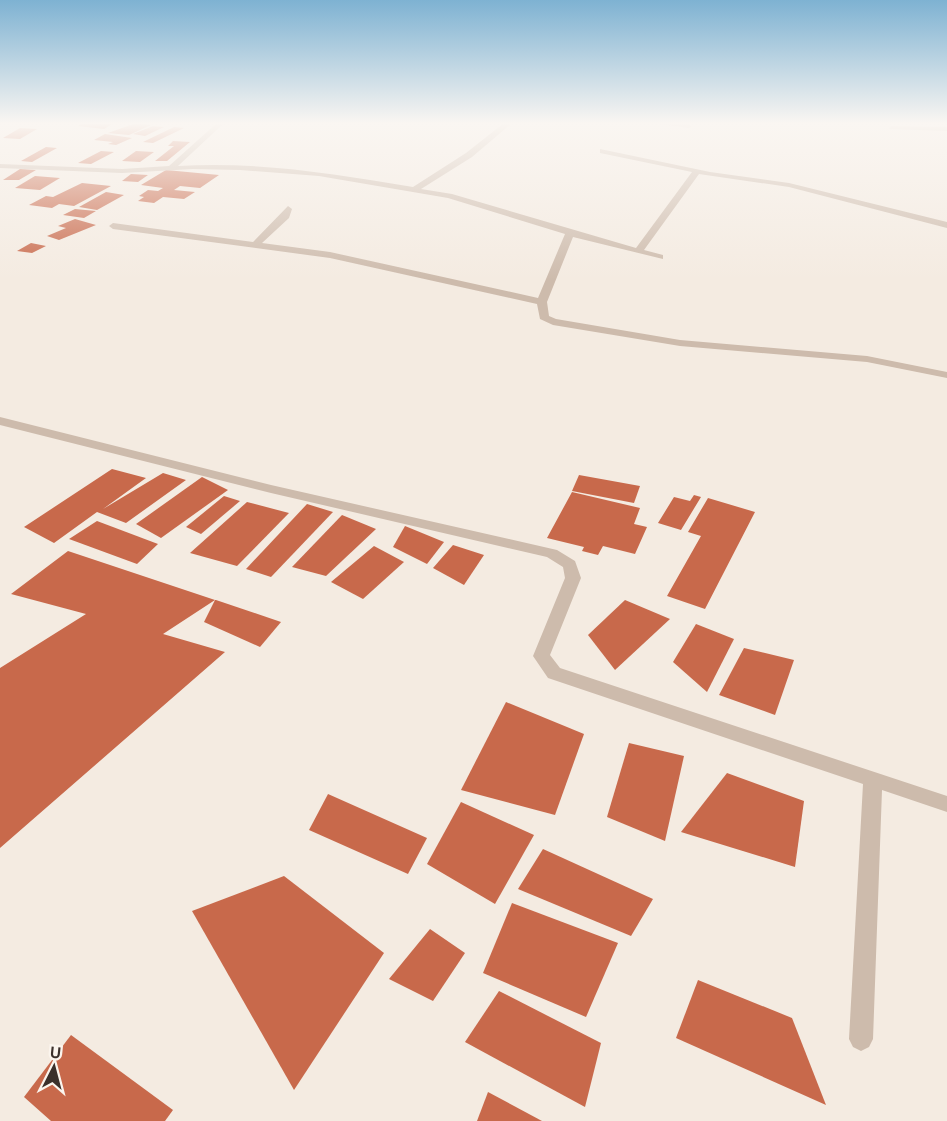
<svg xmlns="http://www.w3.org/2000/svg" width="947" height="1121" viewBox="0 0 947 1121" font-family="'DM Sans',sans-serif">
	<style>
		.building { fill: #c8694b }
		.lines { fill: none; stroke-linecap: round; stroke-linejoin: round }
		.minor { fill: #cdbbac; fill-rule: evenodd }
	</style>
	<rect width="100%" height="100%" fill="#f4ebe1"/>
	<g class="building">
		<polygon points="84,123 102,123 112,124 104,129 78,126"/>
		<polygon points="136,123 151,125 129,135 108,133"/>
		<polygon points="153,126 164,127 145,136 133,134"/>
		<polygon points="174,127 184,128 153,143 143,142"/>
		<polygon points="20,128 37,129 20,139 3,138"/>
		<polygon points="105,134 132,138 116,145 108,144 113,142 94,140"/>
		<polygon points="173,141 190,142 167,161 155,161 174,146 168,146"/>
		<polygon points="46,147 57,148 32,162 21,161"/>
		<polygon points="101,151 114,152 91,164 78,163"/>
		<polygon points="136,151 154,152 140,162 122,161"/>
		<polygon points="20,169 36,170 19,180 3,180"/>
		<polygon points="166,170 219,175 200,188 180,186 174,190 195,192 184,199 163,197 154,203 138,201 144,197 139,196 148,190 158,191 163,188 141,185"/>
		<polygon points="131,174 148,175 138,182 122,181"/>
		<polygon points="35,176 60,178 40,190 15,188"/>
		<polygon points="82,183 111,186 74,206 59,204 52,208 29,205 46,196 53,197"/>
		<polygon points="106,192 124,195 97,210 79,207"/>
		<polygon points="75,209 96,211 84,218 63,215"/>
		<polygon points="75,219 96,225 59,240 47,236 66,228 58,226"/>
		<polygon points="31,243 46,246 32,253 17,251"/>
		<polygon points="112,469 146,478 103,509 163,473 186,480 126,523 97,512 54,543 24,527"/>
		<polygon points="579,475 640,486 634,503 572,491"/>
		<polygon points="202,477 228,490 161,538 136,524"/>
		<polygon points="572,492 640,508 634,524 647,527 635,554 603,546 598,555 582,551 584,547 547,538"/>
		<polygon points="694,495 701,497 681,530 658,523 674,497 690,501"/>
		<polygon points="224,496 240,501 201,534 186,527"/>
		<polygon points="708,498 755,512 705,609 667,596 701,536 688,532"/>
		<polygon points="247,502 289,513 237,566 190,553"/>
		<polygon points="307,504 333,512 271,577 246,569"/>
		<polygon points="342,515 376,529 326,576 292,567"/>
		<polygon points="97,521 158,544 137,564 69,539"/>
		<polygon points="405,526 444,542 427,564 393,547"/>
		<polygon points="453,545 484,555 464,585 433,568"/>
		<polygon points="374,546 404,562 363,599 331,582"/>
		<polygon points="68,551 215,600 163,634 225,652 0,848 0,668 86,614 11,594"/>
		<polygon points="215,600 216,600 281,622 260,647 204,622"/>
		<polygon points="625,600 670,619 615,670 588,635"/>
		<polygon points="696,624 734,639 707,692 673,662"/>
		<polygon points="744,648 794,660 775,715 719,695"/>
		<polygon points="506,702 584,734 555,815 461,790"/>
		<polygon points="629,743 684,756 665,841 607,817"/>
		<polygon points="727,773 804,801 795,867 681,832"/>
		<polygon points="328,794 427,838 408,874 309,830"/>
		<polygon points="461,802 534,835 495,904 427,864"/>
		<polygon points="543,849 653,899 631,936 518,889"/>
		<polygon points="284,876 384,953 294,1090 192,911"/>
		<polygon points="512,903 618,943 586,1017 483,973"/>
		<polygon points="430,929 465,953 433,1001 389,979"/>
		<polygon points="698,980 792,1018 826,1105 676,1038"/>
		<polygon points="499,991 601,1043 585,1107 465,1042"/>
		<polygon points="71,1035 173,1110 165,1121 51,1121 24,1097"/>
		<polygon points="488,1092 542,1121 477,1121"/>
	</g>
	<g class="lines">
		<g class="minor">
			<path d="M217,123H224L178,166C257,161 335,174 413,187L466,153L504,123H512L472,157L421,189L452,194L636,248L692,172L600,153V149L710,172L789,183L947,222V228L789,187L699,174L644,250L663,255V259L573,237L547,302L549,316L556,319L680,340L867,356L947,372V378L867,362L680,346L553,325L540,319L537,304L330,258L113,229L109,226L113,223L253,242L288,206L292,209L289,218L262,243L330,252L538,298L565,234L448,198L319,176L240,170L193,169L122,173L0,168V164L122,169L169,166Z"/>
			<polygon points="652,123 682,123 692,126 689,128"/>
			<polygon points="891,126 947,127 947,131 889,129"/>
			<polygon points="0,417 271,485 557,550 575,561 581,578 550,655 560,668 947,796 947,812 882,790 873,1039 869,1047 861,1051 853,1047 849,1039 863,784 548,678 533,656 565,578 563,567 547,557 271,493 0,425"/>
		</g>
	</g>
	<linearGradient id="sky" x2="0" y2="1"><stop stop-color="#7eb2d2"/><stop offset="0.44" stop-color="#faf6f2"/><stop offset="1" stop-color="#faf6f2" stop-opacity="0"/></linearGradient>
	<rect width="947" height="280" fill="url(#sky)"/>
	<g transform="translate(54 1067) rotate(6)" stroke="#fbf5ee" stroke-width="4.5" paint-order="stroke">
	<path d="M0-4.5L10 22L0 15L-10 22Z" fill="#3b302b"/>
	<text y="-9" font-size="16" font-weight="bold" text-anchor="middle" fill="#3b302b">U</text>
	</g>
</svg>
